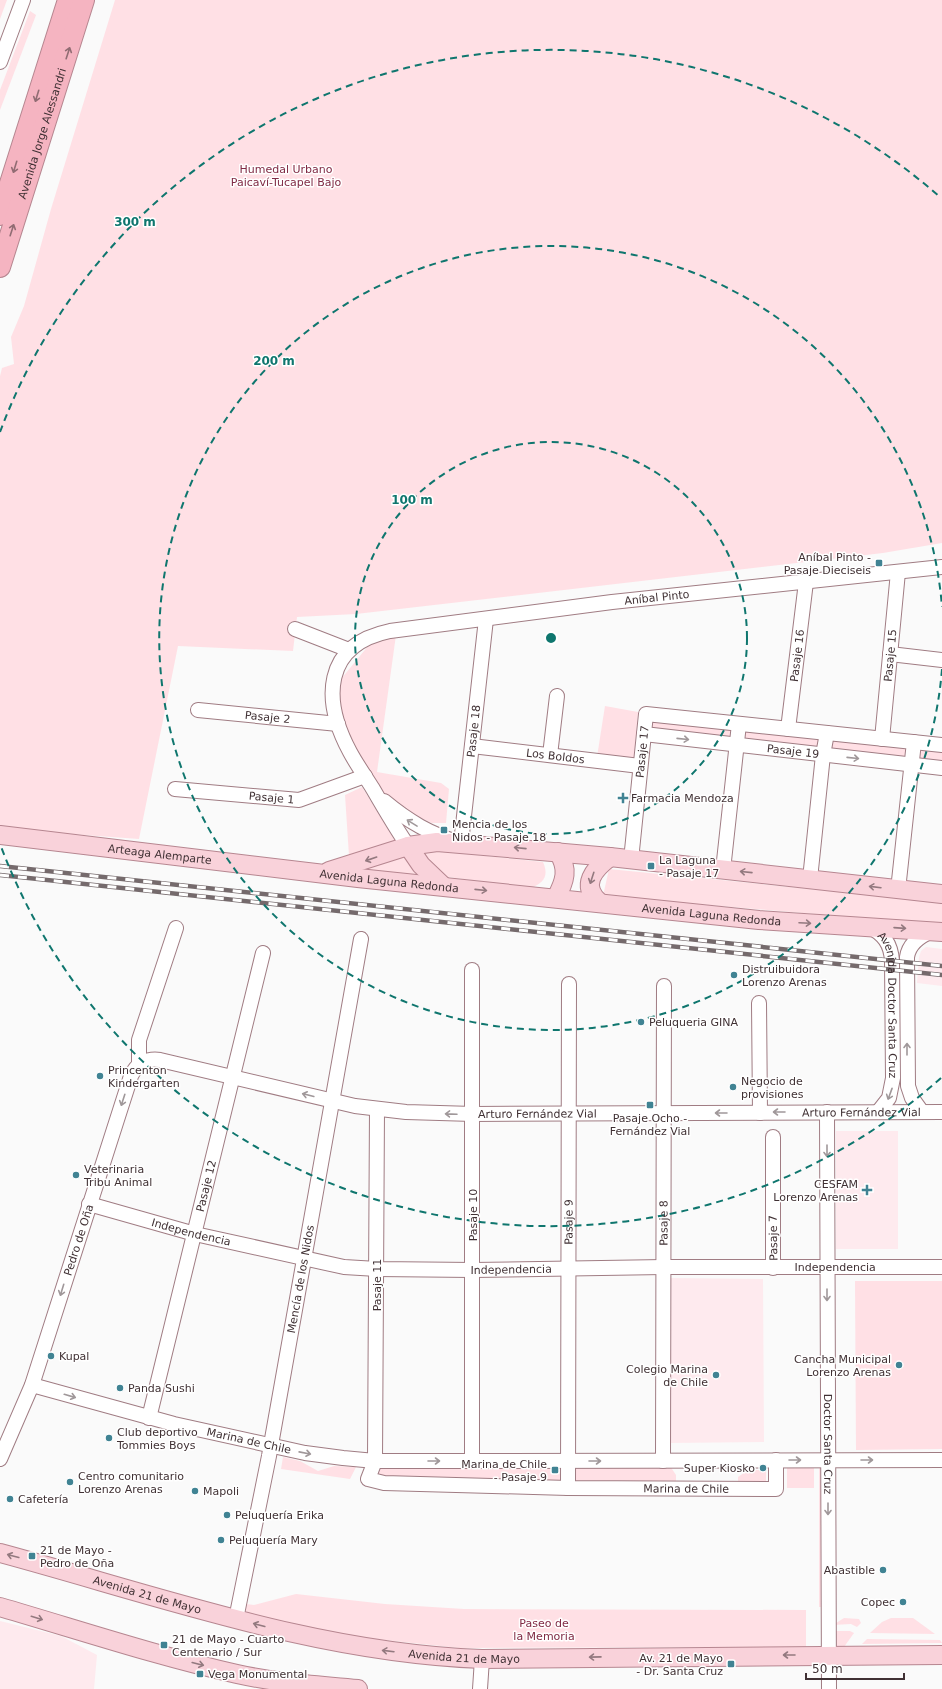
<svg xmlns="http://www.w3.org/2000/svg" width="942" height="1689" viewBox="0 0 942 1689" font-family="'DejaVu Sans',sans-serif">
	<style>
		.built { fill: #feeaee }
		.green { fill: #ffe0e5 }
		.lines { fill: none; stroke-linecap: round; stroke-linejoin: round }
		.minor-casing { stroke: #a07c83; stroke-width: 16 }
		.major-casing { stroke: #b68690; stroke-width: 20 }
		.highway-casing { stroke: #b68690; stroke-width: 22 }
		.minor { stroke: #fff; stroke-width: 14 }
		.major { stroke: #f9d2da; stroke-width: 18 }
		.highway { stroke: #f5b4c1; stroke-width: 20 }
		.rail-casing { stroke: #756a6c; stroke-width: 4.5 }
		.rail { stroke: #fff; stroke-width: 3; stroke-dasharray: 9; stroke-linecap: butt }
		.oneway { stroke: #916c73 }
		.oneway2 { stroke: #a0989a }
		.oneway3 { stroke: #93797f }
		.ring { fill: none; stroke: #0f766e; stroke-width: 2; stroke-dasharray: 7 5 }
		.poi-dot { fill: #408393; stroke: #fff; stroke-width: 1.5 }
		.labels { text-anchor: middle; stroke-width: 3; stroke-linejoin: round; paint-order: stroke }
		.street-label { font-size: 11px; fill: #403134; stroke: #fff }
		.park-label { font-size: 11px; fill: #802a44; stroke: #fff }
		.poi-label { font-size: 11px; fill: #403134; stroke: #fff; text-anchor: start }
		.centre { fill: #0f766e; stroke: #fff; stroke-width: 2 }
		.ring-label { font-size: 12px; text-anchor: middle; font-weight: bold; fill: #0f766e; stroke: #fff; stroke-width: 3; stroke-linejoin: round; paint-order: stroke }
	</style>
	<rect width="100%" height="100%" fill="#fafafa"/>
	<g class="built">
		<polygon points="926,947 942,949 942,986 917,983 919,957 921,951"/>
		<rect x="836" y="1131" width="62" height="118"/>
		<polygon points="669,1278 763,1279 764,1442 669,1443"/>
		<polygon points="0,1621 61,1636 97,1655 94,1689 0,1689"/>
	</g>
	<g class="green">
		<polygon points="0,0 7,0 0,19"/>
		<polygon points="115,0 942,0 942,543 883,553 356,614 297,617 293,651 178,646 139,839 28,831 0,827 0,376 2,368 14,364 11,337 24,306 51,209"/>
		<polygon points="30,11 36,15 0,110 0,90"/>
		<polygon points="396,635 377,772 441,783 449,789 446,823 432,823 409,813 379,795 346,757 337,684 373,640"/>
		<polygon points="605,706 638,712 634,758 597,757"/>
		<polygon points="647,718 942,752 942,763 646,729"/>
		<polygon points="362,787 394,839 426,879 350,871 345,795"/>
		<path d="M433,850L543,862C549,876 544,883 531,888L433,875L420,855Z"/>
		<polygon points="609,869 942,902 942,925 603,896"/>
		<polygon points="855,1281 942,1281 942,1449 856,1450"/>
		<polygon points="283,1457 300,1461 318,1471 334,1466 356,1467 350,1479 281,1469"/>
		<polygon points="670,1466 676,1475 676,1482 385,1480 378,1478 380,1467"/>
		<rect x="787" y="1467" width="27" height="21"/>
		<rect x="819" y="1467" width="4" height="140"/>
		<polygon points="748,1470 766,1470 766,1482 738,1481 738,1477"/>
		<polygon points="296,1594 385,1604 464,1609 806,1610 806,1647 459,1648 347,1636 249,1614 246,1611 246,1604 254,1605"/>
		<polygon points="844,1618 859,1619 861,1623 857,1627 851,1624 833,1625"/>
		<polygon points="891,1618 913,1618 935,1634 870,1633 882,1622"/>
		<polygon points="830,1631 850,1631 854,1633 844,1647 830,1647"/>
		<polygon points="867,1639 940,1640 942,1643 862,1644"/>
	</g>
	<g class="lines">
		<defs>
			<g id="minor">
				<polyline points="0,62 23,0"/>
				<polyline points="295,629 349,650"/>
				<polyline points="890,654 942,660"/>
				<path id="s1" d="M198,710L338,724"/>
				<path id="s2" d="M788,729L806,582"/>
				<path id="s3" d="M644,734L942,768"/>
				<path id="s4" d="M882,739L898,572"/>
				<path id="s5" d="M472,746L640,766"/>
				<polyline points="550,755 557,696"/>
				<path id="s6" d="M175,789L299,800L365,776"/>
				<path id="s7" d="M384,801C408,821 431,835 461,843L486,619"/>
				<path id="s8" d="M408,846C395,827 384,808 373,789C365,776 357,765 350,752C322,700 323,645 390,631L612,602L942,567"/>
				<path id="s9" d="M631,860L646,714L942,745"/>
				<polyline points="723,870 739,724"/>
				<polyline points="810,879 823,755 827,733"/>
				<polyline points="898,890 914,742"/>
				<path id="s10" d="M868,926C884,934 891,944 892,961L893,1078L889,1098L878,1112"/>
				<polyline points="759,1003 760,1113"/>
				<polyline points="139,1065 139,1040 176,928"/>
				<path id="s11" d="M377,1109L375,1461L368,1479L384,1483L568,1488L776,1489V1460"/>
				<path id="s12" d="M827,1112L829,1689"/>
				<path d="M922,1112L912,1098L908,1086L907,957C909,943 920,936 932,931"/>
				<polyline points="773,1137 773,1268"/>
				<path id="s13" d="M89,1204L195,1234L344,1267L377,1269L473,1270L664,1267H942"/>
				<path id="s14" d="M32,1385L174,1424L305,1453L343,1458L375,1461H472L942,1460"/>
				<path id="s15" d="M149,1418L263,953"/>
				<path id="s16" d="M0,1459L32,1385L131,1076C136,1064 147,1058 160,1060L355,1106L406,1112L473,1114L942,1112"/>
				<polyline points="472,1461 472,970"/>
				<path id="s17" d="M663,1461L664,986"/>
				<path id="s18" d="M568,1488L569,984"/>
				<path id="s19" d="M236,1619L269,1456L361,939"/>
				<polyline points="480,1689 482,1659"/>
			</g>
			<g id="major">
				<path id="s20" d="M0,835L358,878L759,920L942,932"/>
				<polyline points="408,846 421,865 443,886"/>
				<polyline points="329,871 408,846 437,842 610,857 942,894"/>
				<path d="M556,898C565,881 569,869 558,852"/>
				<path d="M599,902C580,885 594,869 610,857"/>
				<path id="s21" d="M0,1553C159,1596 316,1653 482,1659L942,1655"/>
				<path d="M0,1607C79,1630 157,1656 237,1674C277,1683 317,1685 358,1689"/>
			</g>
			<g id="highway">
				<polyline points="0,215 68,0"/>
				<path id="s22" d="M0,267L84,0"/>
			</g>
		</defs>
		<use href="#minor" class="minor-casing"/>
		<use href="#major" class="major-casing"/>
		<use href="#highway" class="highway-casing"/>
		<use href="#minor" class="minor"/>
		<use href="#major" class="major"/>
		<use href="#highway" class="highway"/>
		<defs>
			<g id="rail">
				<polyline points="0,866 942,966"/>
				<polyline points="0,875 942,975"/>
			</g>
		</defs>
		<use href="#rail" class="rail-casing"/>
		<use href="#rail" class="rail"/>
	</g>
	<defs><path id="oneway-shaft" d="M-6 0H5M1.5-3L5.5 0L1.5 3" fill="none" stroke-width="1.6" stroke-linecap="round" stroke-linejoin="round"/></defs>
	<g class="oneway">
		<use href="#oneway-shaft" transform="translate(68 53) rotate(-72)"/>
		<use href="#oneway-shaft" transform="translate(37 96) rotate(107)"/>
		<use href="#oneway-shaft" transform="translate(15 167) rotate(107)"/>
		<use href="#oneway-shaft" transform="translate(12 230) rotate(-72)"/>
	</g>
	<g class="oneway2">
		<use href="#oneway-shaft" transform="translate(683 739) rotate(6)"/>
		<use href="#oneway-shaft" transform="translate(853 758) rotate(6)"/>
		<use href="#oneway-shaft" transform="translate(412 823) rotate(-148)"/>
		<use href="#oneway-shaft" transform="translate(907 1049) rotate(-90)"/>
		<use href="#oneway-shaft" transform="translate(890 1094) rotate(110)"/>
		<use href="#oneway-shaft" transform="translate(308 1095) rotate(-166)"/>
		<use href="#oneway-shaft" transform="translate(123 1100) rotate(108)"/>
		<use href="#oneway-shaft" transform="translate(779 1112) rotate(180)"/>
		<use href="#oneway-shaft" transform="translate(721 1113) rotate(180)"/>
		<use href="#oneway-shaft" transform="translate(451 1114) rotate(-178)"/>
		<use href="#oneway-shaft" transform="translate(827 1151) rotate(90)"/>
		<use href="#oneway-shaft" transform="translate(62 1290) rotate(107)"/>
		<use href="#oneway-shaft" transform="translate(827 1295) rotate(90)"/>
		<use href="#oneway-shaft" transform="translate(70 1396) rotate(16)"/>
		<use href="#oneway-shaft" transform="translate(305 1453) rotate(11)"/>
		<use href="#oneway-shaft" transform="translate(795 1460)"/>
		<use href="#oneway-shaft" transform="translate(867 1460)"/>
		<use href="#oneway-shaft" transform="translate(434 1461)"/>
		<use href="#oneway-shaft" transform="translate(595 1461)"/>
		<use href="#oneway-shaft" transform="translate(828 1509) rotate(90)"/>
	</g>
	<g class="oneway3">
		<use href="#oneway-shaft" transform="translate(520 848) rotate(-174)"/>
		<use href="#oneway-shaft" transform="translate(371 859) rotate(161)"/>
		<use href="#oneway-shaft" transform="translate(746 872) rotate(-174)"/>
		<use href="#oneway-shaft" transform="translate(592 878) rotate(108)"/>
		<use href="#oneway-shaft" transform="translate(875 887) rotate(-173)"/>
		<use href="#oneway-shaft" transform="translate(481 890) rotate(6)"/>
		<use href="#oneway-shaft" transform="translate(805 923) rotate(3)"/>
		<use href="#oneway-shaft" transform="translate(900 928) rotate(4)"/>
		<use href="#oneway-shaft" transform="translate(13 1556) rotate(-165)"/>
		<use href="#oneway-shaft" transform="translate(37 1618) rotate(17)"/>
		<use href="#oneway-shaft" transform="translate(259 1625) rotate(-165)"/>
		<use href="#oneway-shaft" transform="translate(388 1651) rotate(-173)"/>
		<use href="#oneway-shaft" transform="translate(789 1655) rotate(180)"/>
		<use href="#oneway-shaft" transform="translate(595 1657) rotate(179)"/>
		<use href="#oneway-shaft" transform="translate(198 1664) rotate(14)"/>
	</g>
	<g class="ring">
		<circle cx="551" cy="638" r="196"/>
		<path d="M942 669A392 392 0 1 1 942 607"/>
		<path d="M941 1078A588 588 0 0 1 0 844M0 432A588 588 0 0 1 941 198"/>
	</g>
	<g class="poi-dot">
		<rect x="875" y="559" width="8" height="8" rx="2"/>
		<path d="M621 792h4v4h4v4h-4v4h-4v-4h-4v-4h4z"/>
		<rect x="440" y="826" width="8" height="8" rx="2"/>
		<rect x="647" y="862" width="8" height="8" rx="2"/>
		<circle cx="734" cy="975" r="4"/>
		<circle cx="641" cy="1022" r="4"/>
		<circle cx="100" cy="1076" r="4"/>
		<circle cx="733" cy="1087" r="4"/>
		<rect x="646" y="1101" width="8" height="8" rx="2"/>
		<circle cx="76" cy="1175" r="4"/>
		<path d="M865 1184h4v4h4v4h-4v4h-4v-4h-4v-4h4z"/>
		<circle cx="51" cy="1356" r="4"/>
		<circle cx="899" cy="1365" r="4"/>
		<circle cx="716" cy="1375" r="4"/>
		<circle cx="120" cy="1388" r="4"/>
		<circle cx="109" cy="1438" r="4"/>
		<circle cx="763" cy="1468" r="4"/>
		<rect x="551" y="1466" width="8" height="8" rx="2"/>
		<circle cx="70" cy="1482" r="4"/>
		<circle cx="195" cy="1491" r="4"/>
		<circle cx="10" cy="1499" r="4"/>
		<circle cx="227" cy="1515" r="4"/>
		<circle cx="221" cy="1540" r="4"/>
		<rect x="28" y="1552" width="8" height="8" rx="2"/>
		<circle cx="883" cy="1570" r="4"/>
		<circle cx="903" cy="1602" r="4"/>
		<rect x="160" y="1641" width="8" height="8" rx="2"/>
		<rect x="727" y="1660" width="8" height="8" rx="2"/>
		<rect x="196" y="1670" width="8" height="8" rx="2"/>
	</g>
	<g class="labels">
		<g class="street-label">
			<text dy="4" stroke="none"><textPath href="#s22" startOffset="140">Avenida Jorge Alessandri</textPath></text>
			<text dy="4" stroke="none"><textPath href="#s8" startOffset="534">Aníbal Pinto</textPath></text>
			<text dy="4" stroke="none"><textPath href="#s2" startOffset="74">Pasaje 16</textPath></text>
			<text dy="4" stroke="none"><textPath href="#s4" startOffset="84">Pasaje 15</textPath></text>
			<text dy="4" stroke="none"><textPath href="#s1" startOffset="70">Pasaje 2</textPath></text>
			<text dy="4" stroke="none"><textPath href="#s7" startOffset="201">Pasaje 18</textPath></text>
			<text dy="4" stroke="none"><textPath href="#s9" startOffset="109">Pasaje 17</textPath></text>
			<text dy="4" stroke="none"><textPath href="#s3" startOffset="150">Pasaje 19</textPath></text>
			<text dy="4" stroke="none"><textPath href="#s5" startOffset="84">Los Boldos</textPath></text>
			<text dy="4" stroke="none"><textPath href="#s6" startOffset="97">Pasaje 1</textPath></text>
			<text dy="4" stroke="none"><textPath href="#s20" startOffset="161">Arteaga Alemparte</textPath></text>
			<text dy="4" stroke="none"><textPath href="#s20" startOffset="392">Avenida Laguna Redonda</textPath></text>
			<text dy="4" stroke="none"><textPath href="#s20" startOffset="716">Avenida Laguna Redonda</textPath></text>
			<text dy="4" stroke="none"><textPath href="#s10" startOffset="88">Avenida Doctor Santa Cruz</textPath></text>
			<text dy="4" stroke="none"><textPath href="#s16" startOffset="1148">Arturo Fernández Vial</textPath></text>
			<text dy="4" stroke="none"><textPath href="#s16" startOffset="824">Arturo Fernández Vial</textPath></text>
			<text dy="4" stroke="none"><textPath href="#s15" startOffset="239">Pasaje 12</textPath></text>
			<text transform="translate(473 1215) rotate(-90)" y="4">Pasaje 10</text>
			<text dy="4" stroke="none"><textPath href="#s18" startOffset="266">Pasaje 9</textPath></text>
			<text dy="4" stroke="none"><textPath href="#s17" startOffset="238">Pasaje 8</textPath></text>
			<text dy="4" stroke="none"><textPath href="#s13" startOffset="106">Independencia</textPath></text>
			<text transform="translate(773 1238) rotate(-91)" y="4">Pasaje 7</text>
			<text dy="4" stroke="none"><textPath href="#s16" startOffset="233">Pedro de Oña</textPath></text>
			<text dy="4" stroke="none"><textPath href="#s13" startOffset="754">Independencia</textPath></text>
			<text dy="4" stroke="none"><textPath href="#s13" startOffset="430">Independencia</textPath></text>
			<text dy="4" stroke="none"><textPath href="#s19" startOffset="346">Mencía de los Nidos</textPath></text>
			<text transform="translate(377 1285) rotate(-90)" y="4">Pasaje 11</text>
			<text dy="4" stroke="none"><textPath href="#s14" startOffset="224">Marina de Chile</textPath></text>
			<text dy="4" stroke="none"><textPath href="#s12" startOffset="332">Doctor Santa Cruz</textPath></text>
			<text dy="4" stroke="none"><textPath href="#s11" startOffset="690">Marina de Chile</textPath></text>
			<text dy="4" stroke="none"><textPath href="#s21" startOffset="153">Avenida 21 de Mayo</textPath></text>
			<text dy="4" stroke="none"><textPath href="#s21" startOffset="477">Avenida 21 de Mayo</textPath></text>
		</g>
		<g class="park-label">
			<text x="286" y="173">Humedal Urbano<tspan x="286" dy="13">Paicaví-Tucapel Bajo</tspan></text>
			<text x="544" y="1627">Paseo de<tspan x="544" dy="13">la Memoria</tspan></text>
		</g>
		<g class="poi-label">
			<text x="871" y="561" text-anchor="end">Aníbal Pinto -<tspan x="871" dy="13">Pasaje Dieciseis</tspan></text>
			<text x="631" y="802">Farmacia Mendoza</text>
			<text x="452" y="828">Mencia de los<tspan x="452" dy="13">Nidos - Pasaje 18</tspan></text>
			<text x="659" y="864">La Laguna<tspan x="659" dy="13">- Pasaje 17</tspan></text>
			<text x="742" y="973">Distruibuidora<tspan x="742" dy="13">Lorenzo Arenas</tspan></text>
			<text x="649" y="1026">Peluqueria GINA</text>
			<text x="108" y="1074">Princenton<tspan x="108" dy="13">Kindergarten</tspan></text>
			<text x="741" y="1085">Negocio de<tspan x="741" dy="13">provisiones</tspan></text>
			<text x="650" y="1122" text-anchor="middle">Pasaje Ocho -<tspan x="650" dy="13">Fernández Vial</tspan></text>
			<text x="84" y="1173">Veterinaria<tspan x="84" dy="13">Tribu Animal</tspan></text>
			<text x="858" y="1188" text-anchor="end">CESFAM<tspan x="858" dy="13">Lorenzo Arenas</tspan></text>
			<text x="59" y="1360">Kupal</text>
			<text x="891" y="1363" text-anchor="end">Cancha Municipal<tspan x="891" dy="13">Lorenzo Arenas</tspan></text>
			<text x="708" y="1373" text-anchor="end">Colegio Marina<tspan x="708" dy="13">de Chile</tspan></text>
			<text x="128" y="1392">Panda Sushi</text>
			<text x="117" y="1436">Club deportivo<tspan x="117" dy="13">Tommies Boys</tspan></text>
			<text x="547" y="1468" text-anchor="end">Marina de Chile<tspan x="547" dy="13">- Pasaje 9</tspan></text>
			<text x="755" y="1472" text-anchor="end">Super Kiosko</text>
			<text x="78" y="1480">Centro comunitario<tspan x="78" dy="13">Lorenzo Arenas</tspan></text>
			<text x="203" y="1495">Mapoli</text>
			<text x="18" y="1503">Cafetería</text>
			<text x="235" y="1519">Peluquería Erika</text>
			<text x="229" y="1544">Peluquería Mary</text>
			<text x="40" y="1554">21 de Mayo -<tspan x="40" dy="13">Pedro de Oña</tspan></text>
			<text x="875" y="1574" text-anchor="end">Abastible</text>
			<text x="895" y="1606" text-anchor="end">Copec</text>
			<text x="172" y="1643">21 de Mayo - Cuarto<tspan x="172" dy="13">Centenario / Sur</tspan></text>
			<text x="723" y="1662" text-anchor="end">Av. 21 de Mayo<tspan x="723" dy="13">- Dr. Santa Cruz</tspan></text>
			<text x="208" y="1678">Vega Monumental</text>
		</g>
	</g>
	<circle cx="551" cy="638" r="6" class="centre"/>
	<g class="ring-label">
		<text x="135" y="226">300 m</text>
		<text x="274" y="365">200 m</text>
		<text x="412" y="504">100 m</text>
	</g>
	<path d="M806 1673v6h98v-6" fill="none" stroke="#403134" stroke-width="2"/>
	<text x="812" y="1673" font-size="12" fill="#403134" stroke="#ffffff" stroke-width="3" paint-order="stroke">50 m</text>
</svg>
